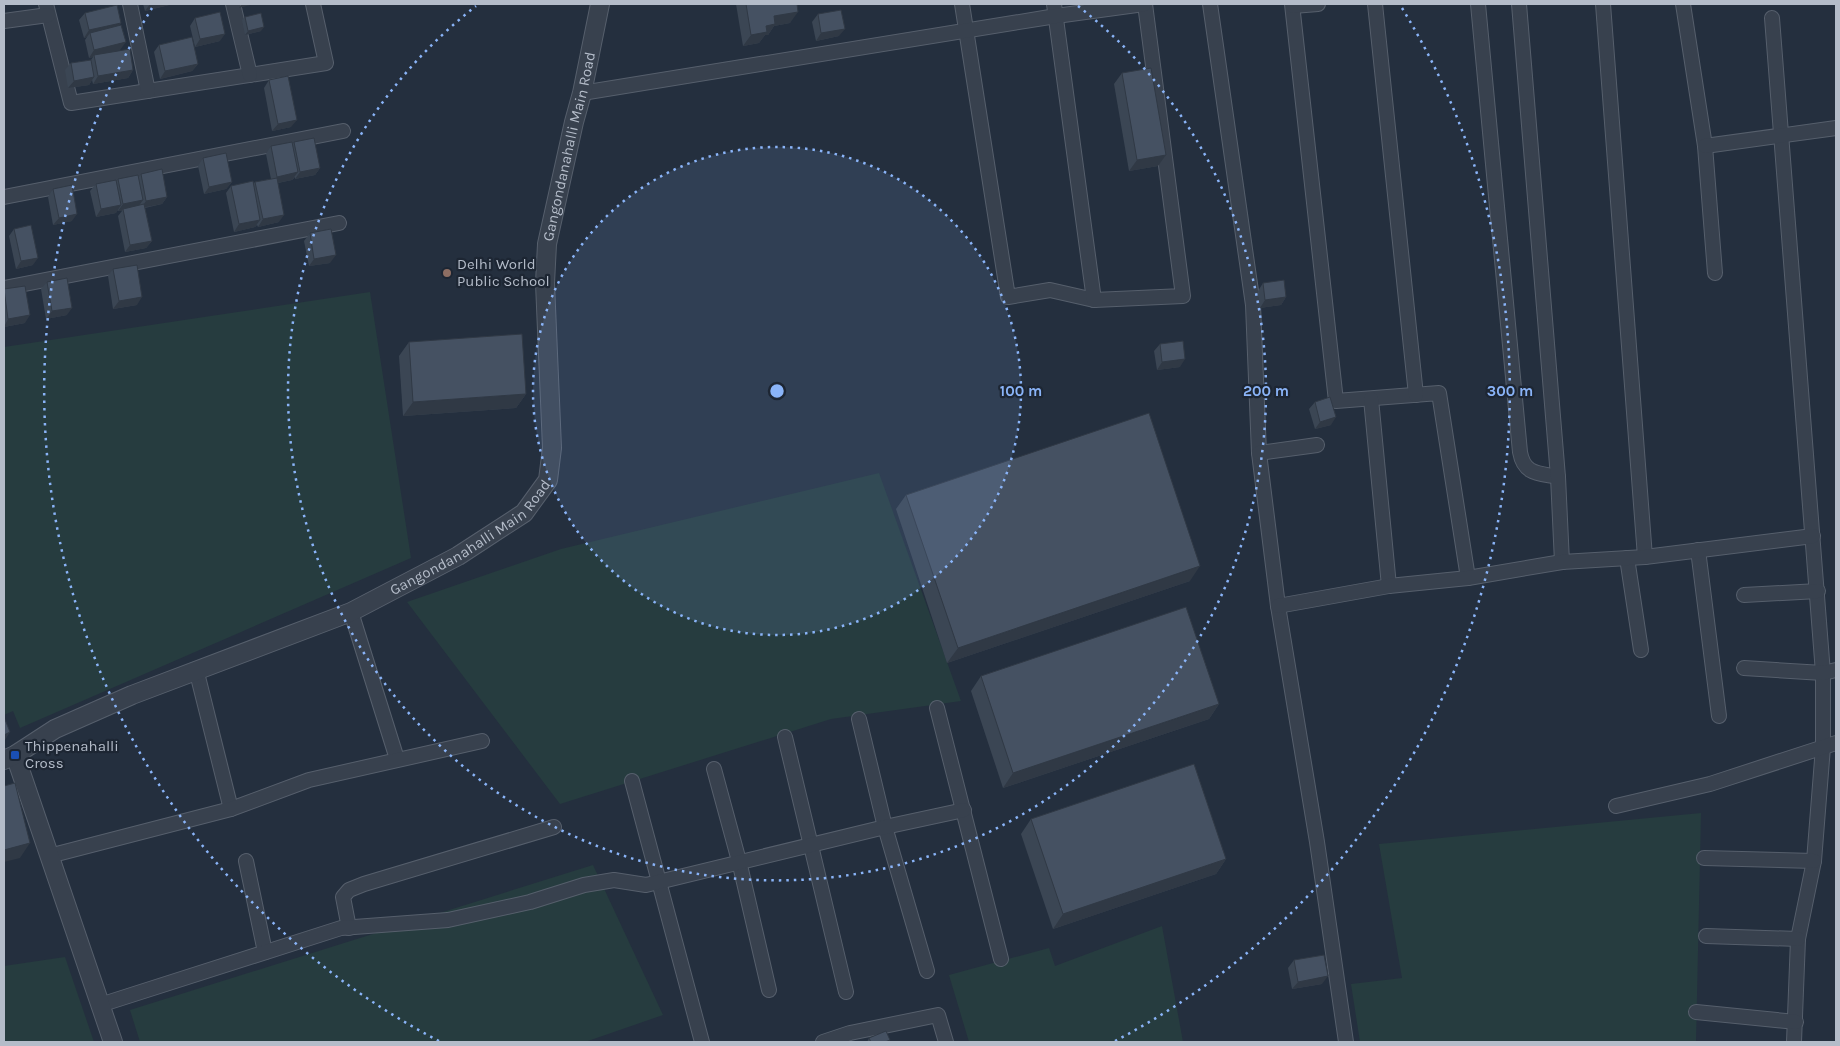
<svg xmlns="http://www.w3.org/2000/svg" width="1840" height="1046" viewBox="0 0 1840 1046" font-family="Karla,sans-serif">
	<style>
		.green { fill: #263c3f }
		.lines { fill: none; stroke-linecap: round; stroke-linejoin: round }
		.minor-casing { stroke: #565f6c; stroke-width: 16 }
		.tertiary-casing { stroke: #565f6c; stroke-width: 20 }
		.minor { stroke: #38414e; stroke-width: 14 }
		.tertiary { stroke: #38414e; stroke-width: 18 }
		.wall { fill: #3b4654 }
		.shaded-wall { fill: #303945 }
		.building { fill: #455162; stroke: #303945 }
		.ring { fill: none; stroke: #8ab4f8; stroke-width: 2.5; stroke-dasharray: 2.5 5 }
		.education-dot { fill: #8d6e63; stroke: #1d2633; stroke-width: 2 }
		.transit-dot { fill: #1a4fb4; stroke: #1d2633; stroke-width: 2 }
		.labels { text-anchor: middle; stroke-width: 4.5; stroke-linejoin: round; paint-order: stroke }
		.street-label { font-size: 15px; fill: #b4bcc9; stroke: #1d2633 }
		.poi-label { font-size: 15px; fill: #b4bcc9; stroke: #1d2633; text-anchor: start }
		.centre { fill: #8ab4f8; stroke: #1d2633; stroke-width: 2.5 }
		.ring-label { font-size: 15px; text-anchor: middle; font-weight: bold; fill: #8ab4f8; stroke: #1d2633; stroke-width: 4.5; stroke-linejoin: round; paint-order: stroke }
	</style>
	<rect width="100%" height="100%" fill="#242f3e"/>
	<g class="green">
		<polygon points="370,292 411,558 20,728 13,711 4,715 4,347"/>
		<polygon points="879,473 961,701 831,719 560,804 407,602 561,549"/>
		<polygon points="1701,813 1696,1042 1360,1042 1351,984 1402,978 1379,844"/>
		<polygon points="593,865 663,1015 585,1042 140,1042 130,1010"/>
		<polygon points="1162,926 1183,1042 969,1042 949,975 1049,948 1055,966"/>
		<polygon points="65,957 94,1042 4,1042 4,966"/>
	</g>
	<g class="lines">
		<defs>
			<g id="minor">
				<polyline points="46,4 71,103 326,63 313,4"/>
				<polyline points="130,4 148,91"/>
				<polyline points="233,4 250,75"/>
				<polyline points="962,4 1008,297 1050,290 1094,300"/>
				<polyline points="1054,4 1094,300 1183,296 1145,4"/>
				<polyline points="1210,4 1253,305 1259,453 1278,606 1317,842 1346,1042"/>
				<polyline points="1292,4 1336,401 1439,393 1468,578"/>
				<polyline points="1375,4 1416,395"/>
				<path d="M1478,4L1520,452C1524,475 1539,473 1558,477"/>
				<polyline points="1519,4 1558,477 1562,562"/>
				<polyline points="1603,4 1645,557"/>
				<polyline points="1683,4 1705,146 1715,273"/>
				<polyline points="1293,6 1318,4"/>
				<polyline points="1772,18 1823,673 1823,747 1814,861 1798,939 1794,1042"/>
				<polyline points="4,21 48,15"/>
				<polyline points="582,93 1056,16 1144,4"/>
				<polyline points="1705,146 1836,128"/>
				<polyline points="4,197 343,131"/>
				<polyline points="4,288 339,223"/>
				<polyline points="1371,399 1389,586"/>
				<polyline points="1259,453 1317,445"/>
				<polyline points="1698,550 1719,716"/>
				<polyline points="1627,558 1641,650"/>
				<polyline points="1744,595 1818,591"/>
				<polyline points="1278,606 1389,586 1468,578 1562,562 1645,557 1813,536"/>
				<polyline points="351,612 397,759"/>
				<polyline points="1744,668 1823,673 1836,670"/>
				<polyline points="196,669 231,809"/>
				<polyline points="937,708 1001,959"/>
				<polyline points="859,719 885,827 927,971"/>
				<polyline points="785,737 846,992"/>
				<polyline points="714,769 739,861 769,990"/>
				<polyline points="632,781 702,1042"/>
				<polyline points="1616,806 1710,784 1836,743"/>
				<polyline points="49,856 231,809 309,780 482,741"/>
				<polyline points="1704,858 1814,861"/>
				<polyline points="246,861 265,952"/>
				<polyline points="349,928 343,897 349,890 364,884 554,827"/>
				<polyline points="1706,936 1798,939"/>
				<polyline points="100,1005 341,928 448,920 530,902 584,885 614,880 646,885 885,827 964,810"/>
				<polyline points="1696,1012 1796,1022"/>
				<polyline points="823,1042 850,1033 938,1015 946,1042"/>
			</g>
			<g id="tertiary">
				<polyline points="15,755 113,1042"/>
				<path id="s1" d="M4,760L15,755L55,729L132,695L351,612L458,556L524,513L548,480L552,448L545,283L547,244L574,122L582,93L600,4"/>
			</g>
		</defs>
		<use href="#minor" class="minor-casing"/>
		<use href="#tertiary" class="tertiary-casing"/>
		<use href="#minor" class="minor"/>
		<use href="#tertiary" class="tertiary"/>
	</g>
	<g class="wall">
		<polygon points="143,4 173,4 145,11"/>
		<polygon points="736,4 797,4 790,23 774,26 768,35 765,35 759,43 743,46"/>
		<polygon points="85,13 121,23 118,26 120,50 111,52 133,70 128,78 93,84 92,80 89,85 68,88 65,70 71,63 91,60 93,57 89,58 85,40 87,37 84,38 79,20"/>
		<polygon points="818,14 839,36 816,41 812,22"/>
		<polygon points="245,17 261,31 245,35 242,20"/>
		<polygon points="195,18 220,41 195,47 190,26"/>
		<polygon points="159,45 198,64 192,71 160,79 154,52"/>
		<polygon points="1122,73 1158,166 1129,171 1114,84"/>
		<polygon points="269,80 291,127 272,131 264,88"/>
		<polygon points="294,142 320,168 315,175 295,179 295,177 292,180 278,183 279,222 258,227 257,225 255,227 234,232 226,193 231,186 253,184 255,182 271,179 266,154 271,146 292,145"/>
		<polygon points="203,158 232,182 226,189 204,194 198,166"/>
		<polygon points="141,174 167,197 162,204 145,208 152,241 146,248 125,252 118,216 122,211 118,211 117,210 116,213 96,217 90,191 96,184 116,182 118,179 139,177"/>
		<polygon points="53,189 72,221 53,225 48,197"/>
		<polygon points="14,229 33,265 16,269 9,236"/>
		<polygon points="310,233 330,263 309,266 304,241"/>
		<polygon points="113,269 137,305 113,309 108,276"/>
		<polygon points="47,282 67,315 46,319 41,289"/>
		<polygon points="1263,283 1286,297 1281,305 1260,308 1258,291"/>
		<polygon points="4,289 25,323 4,327"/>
		<polygon points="409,342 526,394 516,408 403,416 399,356"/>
		<polygon points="1160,344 1180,367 1157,370 1154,351"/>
		<polygon points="1315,402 1331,425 1315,429 1309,409"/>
		<polygon points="906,495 1190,581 947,663 896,509"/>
		<polygon points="981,676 1219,704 1209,719 1003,788 971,691"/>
		<polygon points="1031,819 1226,859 1216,874 1053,929 1021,834"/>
		<polygon points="1294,960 1322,984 1292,989 1288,968"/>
		<polygon points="869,1038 890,1040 888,1042 867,1042"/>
	</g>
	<g class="shaded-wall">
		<polygon points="150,4 173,4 145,11"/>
		<polygon points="242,4 254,4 239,8"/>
		<polygon points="798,12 790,23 774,26 768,35 765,35 759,43 743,46 751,35 766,26 774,16"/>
		<polygon points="121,23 115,30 90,33 87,37 84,38 89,30"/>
		<polygon points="264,27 261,31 245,35 248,31"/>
		<polygon points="845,29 839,36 816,41 821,33"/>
		<polygon points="225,34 220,41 195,47 200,39"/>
		<polygon points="126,42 120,50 95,56 94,55 93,57 89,58 94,50"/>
		<polygon points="198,64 192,71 160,79 165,71"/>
		<polygon points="133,70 128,78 93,84 98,76"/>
		<polygon points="94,77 89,85 68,88 74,81"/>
		<polygon points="297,120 291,127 272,131 278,124"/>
		<polygon points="1166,155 1158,166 1129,171 1137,160"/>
		<polygon points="320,168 315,175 295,179 300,172"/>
		<polygon points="298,172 292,180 272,184 277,177"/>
		<polygon points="232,182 226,189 204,194 209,187"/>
		<polygon points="167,197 162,204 141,208 146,201"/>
		<polygon points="143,200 138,207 123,209 122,211 118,211 123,204"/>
		<polygon points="121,205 116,213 96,217 101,209"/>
		<polygon points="77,214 72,221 53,225 59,218"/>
		<polygon points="284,215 279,222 258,227 263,219"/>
		<polygon points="260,220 255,227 234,232 239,224"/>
		<polygon points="152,241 146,248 125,252 130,245"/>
		<polygon points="336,255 330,263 309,266 314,259"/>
		<polygon points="38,258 33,265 16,269 21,261"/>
		<polygon points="142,297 137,305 113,309 119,301"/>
		<polygon points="1286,297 1281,305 1260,308 1265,300"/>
		<polygon points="72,308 67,315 46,319 52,311"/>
		<polygon points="30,315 25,323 4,327 8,319"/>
		<polygon points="1185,359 1180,367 1157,370 1162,362"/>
		<polygon points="526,394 516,408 403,416 413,402"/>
		<polygon points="1336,417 1331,425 1315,429 1320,422"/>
		<polygon points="1200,566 1190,581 947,663 958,648"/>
		<polygon points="1219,704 1209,719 1003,788 1013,773"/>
		<polygon points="10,732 5,740 4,740 4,735"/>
		<polygon points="30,843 20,858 4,862 4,850"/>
		<polygon points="1226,859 1216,874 1053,929 1063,914"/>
		<polygon points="1328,976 1322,984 1292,989 1298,982"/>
	</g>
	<g class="building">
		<polygon points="746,4 797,4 798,12 774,16 775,24 766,26 767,32 751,35"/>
		<polygon points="117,5 121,23 89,30 85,13"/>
		<polygon points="841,10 845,29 821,33 818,14"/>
		<polygon points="220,12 225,34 200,39 195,18"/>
		<polygon points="261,13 264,27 248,31 245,17"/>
		<polygon points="121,25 126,42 94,50 90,33"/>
		<polygon points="192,37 198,64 165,71 159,45"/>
		<polygon points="130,49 133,70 98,76 94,55"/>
		<polygon points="91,60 94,77 74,81 71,63"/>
		<polygon points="1151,68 1166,155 1137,160 1122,73"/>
		<polygon points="288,76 297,120 278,124 269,80"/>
		<polygon points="314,138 320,168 300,172 294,142"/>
		<polygon points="292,142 298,172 277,177 271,146"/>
		<polygon points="226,153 232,182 209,187 203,158"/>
		<polygon points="162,169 167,197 146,201 141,174"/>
		<polygon points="138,175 143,200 123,204 118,179"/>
		<polygon points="277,178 284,215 263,219 255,182"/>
		<polygon points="116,180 121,205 101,209 96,184"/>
		<polygon points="253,181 260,220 239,224 231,186"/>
		<polygon points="72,185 77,214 59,218 53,189"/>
		<polygon points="144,204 152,241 130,245 123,209"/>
		<polygon points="31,225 38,258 21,261 14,229"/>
		<polygon points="331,229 336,255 314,259 310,233"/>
		<polygon points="137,265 142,297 119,301 113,269"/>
		<polygon points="67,278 72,308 52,311 47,282"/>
		<polygon points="1284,280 1286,297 1265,300 1263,283"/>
		<polygon points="25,286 30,315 8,319 4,289"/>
		<polygon points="522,334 526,394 413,402 409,342"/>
		<polygon points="1183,341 1185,359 1162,362 1160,344"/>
		<polygon points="1330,397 1336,417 1320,422 1315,402"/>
		<polygon points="1149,413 1200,566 958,648 906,495"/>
		<polygon points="1186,607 1219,704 1013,773 981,676"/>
		<polygon points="4,717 10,732 4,735"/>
		<polygon points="1194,764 1226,859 1063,914 1031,819"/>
		<polygon points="15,783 30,843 4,850 4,786"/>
		<polygon points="1324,955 1328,976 1298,982 1294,960"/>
		<polygon points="886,1031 890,1040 885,1042 871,1042 869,1038"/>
	</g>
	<circle cx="777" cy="391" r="244" fill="#8ab4f8" fill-opacity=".12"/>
	<g class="ring">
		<circle cx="777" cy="391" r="244"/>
		<path d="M1078 6A489 489 0 1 1 476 6"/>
		<path d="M439 1041A733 733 0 0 1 152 8M1402 8A733 733 0 0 1 1115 1041"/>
	</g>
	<circle class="education-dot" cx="447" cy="273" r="5"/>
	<rect class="transit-dot" x="10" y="750" width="10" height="10" rx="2.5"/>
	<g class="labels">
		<g class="street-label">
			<text dy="5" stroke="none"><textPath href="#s1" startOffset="955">Gangondanahalli Main Road</textPath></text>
			<text dy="5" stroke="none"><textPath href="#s1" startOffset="520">Gangondanahalli Main Road</textPath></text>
		</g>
		<g class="poi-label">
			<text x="457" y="269">Delhi World<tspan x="457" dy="17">Public School</tspan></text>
			<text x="25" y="751">Thippenahalli<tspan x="25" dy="17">Cross</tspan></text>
		</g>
	</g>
	<circle cx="777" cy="391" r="8" class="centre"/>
	<g class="ring-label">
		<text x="1021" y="396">100 m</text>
		<text x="1266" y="396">200 m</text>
		<text x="1510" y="396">300 m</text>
	</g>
	<rect width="1840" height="1046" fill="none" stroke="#b4bcc9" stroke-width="10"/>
</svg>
